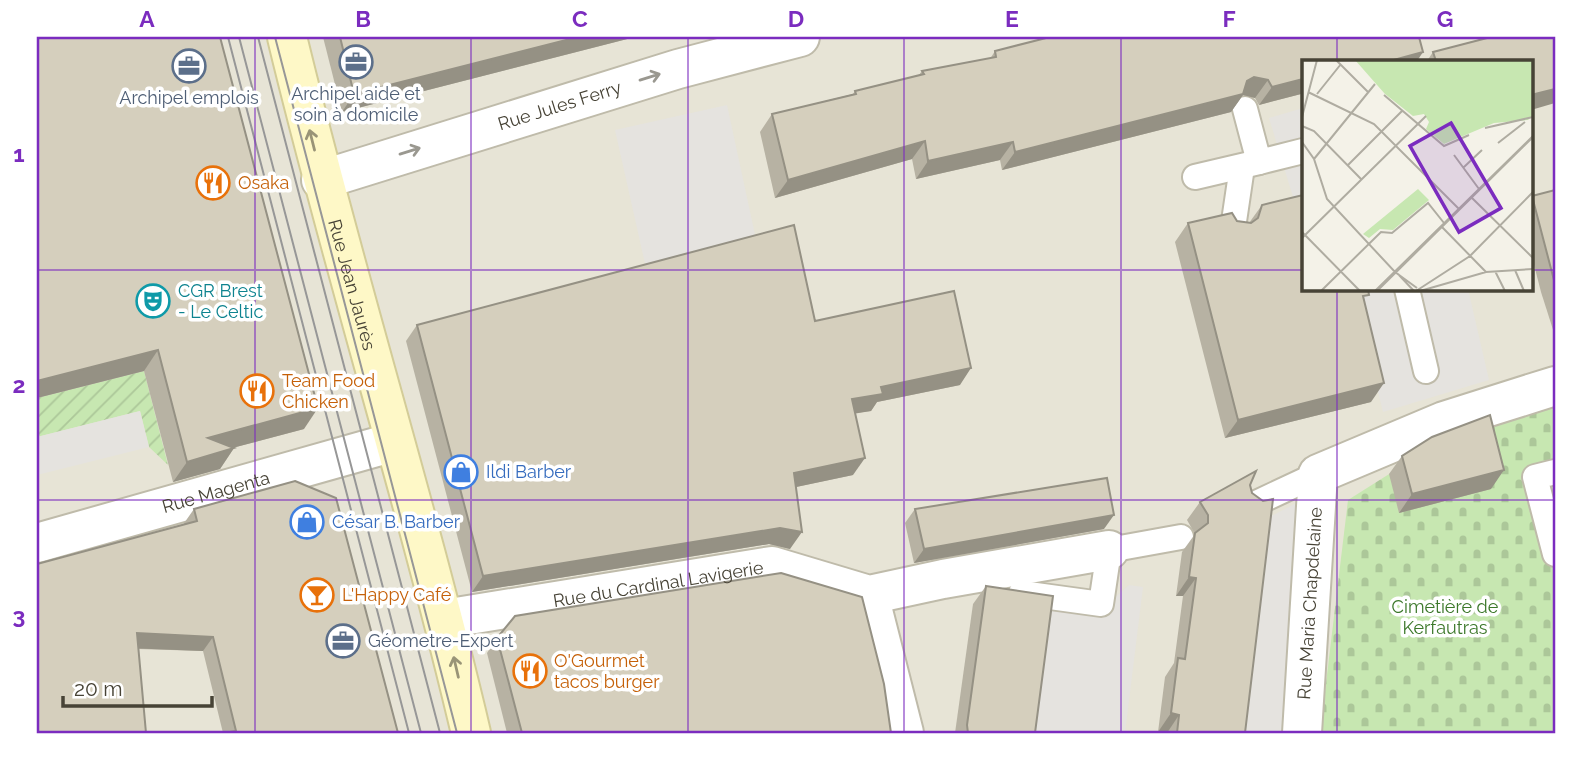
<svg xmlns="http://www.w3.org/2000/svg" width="1592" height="770" viewBox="0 0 1592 770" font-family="Raleway,sans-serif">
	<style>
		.residential { fill: #e7e4d6; fill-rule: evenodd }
		.cemetery { fill: url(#cemetery-stones) }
		.garden { fill: url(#garden-furrows) }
		.parking { fill: #e5e3df }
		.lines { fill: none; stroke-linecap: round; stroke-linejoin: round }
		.lane-casing { stroke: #bfbbaa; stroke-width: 28 }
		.street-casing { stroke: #bfbbaa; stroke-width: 42 }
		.secondary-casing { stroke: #d3cc98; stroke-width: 42 }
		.lane { stroke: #fff; stroke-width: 24 }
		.street { stroke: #fff; stroke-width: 38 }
		.secondary { stroke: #fef8c7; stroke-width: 38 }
		.tram { stroke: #979797; stroke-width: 2 }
		.wall { fill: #b7b2a3 }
		.shaded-wall { fill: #959184 }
		.building { fill: #d5cfbd; stroke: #959184; stroke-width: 2 }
		.oneway { stroke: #9a9890 }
		.oneway2 { stroke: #999477 }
		.grid { fill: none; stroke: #7b2cbf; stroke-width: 2; stroke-opacity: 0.55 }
		.labels { text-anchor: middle; stroke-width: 7; stroke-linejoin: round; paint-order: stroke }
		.service-label { font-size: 18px; fill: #4e5e75; stroke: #fff }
		.street-label { font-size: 18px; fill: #474336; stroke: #fff }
		.food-label { font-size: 18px; fill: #c56008; stroke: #fff; text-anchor: start }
		.culture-label { font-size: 18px; fill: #0d838f; stroke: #fff; text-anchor: start }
		.shop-label { font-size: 18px; fill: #366cbe; stroke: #fff; text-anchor: start }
		.park-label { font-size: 18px; fill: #3c782a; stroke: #fff }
		.inset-road { fill: none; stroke: #afaca1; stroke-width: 2 }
		.view { fill: #7b2cbf; fill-opacity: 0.15; stroke: #7b2cbf; stroke-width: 3.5 }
		.inset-edge { fill: none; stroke: #474336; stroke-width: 3.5 }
		.neatline { fill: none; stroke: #7b2cbf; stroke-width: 2.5 }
		.grid-label { font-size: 23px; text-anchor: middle; font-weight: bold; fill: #7b2cbf }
	</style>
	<defs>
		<pattern id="cemetery-stones" width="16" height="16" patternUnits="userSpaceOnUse" patternTransform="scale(1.75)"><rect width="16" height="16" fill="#c7e7b1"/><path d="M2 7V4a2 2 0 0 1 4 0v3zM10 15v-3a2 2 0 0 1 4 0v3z" fill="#acc799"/></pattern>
		<pattern id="garden-furrows" width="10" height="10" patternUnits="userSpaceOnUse" patternTransform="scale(1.75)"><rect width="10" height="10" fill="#c7e7b1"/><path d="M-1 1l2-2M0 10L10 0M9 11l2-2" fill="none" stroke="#acc799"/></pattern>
	</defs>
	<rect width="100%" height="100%" fill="#f4f2e8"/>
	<path class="residential" d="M37,37H1555V405L1320,733H37ZM1303,61H1531V289H1303Z"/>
	<polygon class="cemetery" points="1555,405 1555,733 1320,733 1348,500 1454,433"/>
	<polygon class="garden" points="144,371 168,465 149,447 140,411 37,437 37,398"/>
	<g class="parking">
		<polygon points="727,105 757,244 646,268 615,130"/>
		<polygon points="1303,108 1303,199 1293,197 1269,118"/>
		<polygon points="1353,289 1468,289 1489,380 1383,412"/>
		<polygon points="140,411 149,447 37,475 37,437"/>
		<polygon points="1304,499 1289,733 1235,733 1262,521"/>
		<polygon points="1129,585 1143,587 1125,733 1033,733 1049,609 1095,615"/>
	</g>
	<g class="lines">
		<defs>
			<g id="lane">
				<polyline points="1245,109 1259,162 1303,151"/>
				<polyline points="1195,177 1259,162"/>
				<polyline points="1233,228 1242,167"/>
				<polyline points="1407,289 1426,371"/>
				<polyline points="1555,472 1535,477 1555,554"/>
				<polyline points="1252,505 1318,474"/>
				<polyline points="1021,593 1101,604 1109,550 1181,537"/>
			</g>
			<g id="street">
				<path id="s1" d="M321,180L678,69L800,37"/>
				<path id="s2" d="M37,543L394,442"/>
				<polyline points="869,595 904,733"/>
				<path id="s3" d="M444,619L772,566L869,595L943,579L1109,550"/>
				<path id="s4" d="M1302,733L1318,474L1444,421L1555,386"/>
			</g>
			<g id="secondary">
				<path id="s5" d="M287,37C343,270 416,500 471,733"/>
			</g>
		</defs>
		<use href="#lane" class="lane-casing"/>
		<use href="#street" class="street-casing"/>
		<use href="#secondary" class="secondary-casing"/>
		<use href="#lane" class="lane"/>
		<use href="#street" class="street"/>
		<use href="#secondary" class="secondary"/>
		<g class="tram">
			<polyline points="228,37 409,733"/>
			<polyline points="239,37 421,733"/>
			<polyline points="258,37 440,733"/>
			<polyline points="275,37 457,733"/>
		</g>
	</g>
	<g class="wall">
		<polygon points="37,37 304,429 232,448 234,448 220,469 173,482 144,371 37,398"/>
		<polygon points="323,37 635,37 342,112"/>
		<polygon points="1488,37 1555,37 1531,61 1427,61 1433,52"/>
		<polygon points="995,51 1303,61 1303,99 1302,99 1301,94 1259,105 1255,98 1243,95 1231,112 1002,170 1000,160 916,179 912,159 775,198 760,132 772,114 853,94 855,91 919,75 922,71 990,59"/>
		<polygon points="1555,190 1555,336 1541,292 1531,253 1531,198 1532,196"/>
		<polygon points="1262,205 1364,302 1371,402 1225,438 1175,242 1188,223 1237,221 1249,223"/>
		<polygon points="815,321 960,385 877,402 871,411 855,413 853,475 796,487 790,549 769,544 472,592 406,341 417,325"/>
		<polygon points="1402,456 1491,489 1399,513 1389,474"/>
		<polygon points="1250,485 1245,733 1164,733 1158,732 1165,677 1174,663 1183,596 1176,596 1182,552 1195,534 1187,520 1200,502"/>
		<polygon points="194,509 398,733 223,733 203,651 138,649 37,733"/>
		<polygon points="915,509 1104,529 914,563 905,523"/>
		<polygon points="986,586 1035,733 955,733 973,604"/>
		<polygon points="497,638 891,733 507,733 487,653"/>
	</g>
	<g class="shaded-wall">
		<polygon points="578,37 635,37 342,112 354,94"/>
		<polygon points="1423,52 1417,61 1390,61"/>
		<polygon points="1254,77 1268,80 1255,98 1243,95 1231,112 1002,170 1015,152 1247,81"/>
		<polygon points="1303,79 1303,91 1301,94 1259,105 1272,87"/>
		<polygon points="1555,89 1555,103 1531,110 1531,95"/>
		<polygon points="925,141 912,159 775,198 788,180"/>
		<polygon points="1013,142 1000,160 916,179 928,161"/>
		<polygon points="158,350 144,371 37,398 37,381"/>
		<polygon points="971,368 960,385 877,402 871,411 840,416 852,399 881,387"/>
		<polygon points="1384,383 1371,402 1225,438 1238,420"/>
		<polygon points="318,408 304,429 194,458 208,438"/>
		<polygon points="234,448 220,469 173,482 187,462"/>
		<polygon points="865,458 853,475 782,490 794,473"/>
		<polygon points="1504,470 1491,489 1399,513 1412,494"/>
		<polygon points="1114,515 1104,529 914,563 924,549"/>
		<polygon points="780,528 802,532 790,549 769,544 472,592 483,576"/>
		<polygon points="1189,577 1196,578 1183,596 1176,596"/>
		<polygon points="137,633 213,637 203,651 126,648"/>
		<polygon points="1171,713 1179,715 1167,733 1158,732"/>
	</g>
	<g class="building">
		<polygon points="37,37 220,37 318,408 208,438 234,448 187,462 158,350 37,381"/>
		<polygon points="340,37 578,37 354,94"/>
		<polygon points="1050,37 1419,37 1423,52 1390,61 1303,61 1303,79 1272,87 1268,80 1254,77 1247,81 1243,94 1015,152 1013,142 928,161 925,141 788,180 772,114 856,94 855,91 924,74 922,71 996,57 995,51"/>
		<polygon points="1491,37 1555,37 1555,89 1531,95 1531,61 1436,61 1433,52"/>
		<polygon points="1555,190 1555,284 1532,196"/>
		<polygon points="1303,195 1303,289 1368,289 1369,295 1363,296 1384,383 1238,420 1188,223 1232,213 1237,221 1251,223 1258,218 1262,205"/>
		<polygon points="794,225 815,321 954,291 971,368 881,387 883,394 852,399 865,458 794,473 802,532 780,528 483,576 417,325"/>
		<polygon points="1490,415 1504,470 1412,494 1402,456 1432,437"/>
		<polygon points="1256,471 1250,485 1252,493 1263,501 1273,499 1245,733 1177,733 1179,715 1171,713 1178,658 1185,659 1196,578 1189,577 1195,533 1208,523 1208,515 1200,502"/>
		<polygon points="1107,478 1114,515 924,549 915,509"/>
		<polygon points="295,481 336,498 398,733 223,733 236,731 213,637 137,633 146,733 37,733 37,564 197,521 194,509"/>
		<polygon points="781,573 862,597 884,684 891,733 522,733 497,638 515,616"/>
		<polygon points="986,586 1053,596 1035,733 968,733 967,725"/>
	</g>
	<defs><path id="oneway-shaft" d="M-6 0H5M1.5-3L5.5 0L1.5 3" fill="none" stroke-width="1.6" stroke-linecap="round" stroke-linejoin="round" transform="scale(1.75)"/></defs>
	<g class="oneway">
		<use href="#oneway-shaft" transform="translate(650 77) rotate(-17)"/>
		<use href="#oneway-shaft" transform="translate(410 151) rotate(-17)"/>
	</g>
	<g class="oneway2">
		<use href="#oneway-shaft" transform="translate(312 140) rotate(-104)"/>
		<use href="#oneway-shaft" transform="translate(456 667) rotate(-103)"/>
	</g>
	<path class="grid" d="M255,37V733M471,37V733M688,37V733M904,37V733M1121,37V733M1337,37V61M37,270H1303M1531,270H1555M1337,289V733M37,500H1555"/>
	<defs>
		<symbol id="office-ring" viewBox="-11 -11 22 22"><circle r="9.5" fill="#fff" stroke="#5c6f8a" stroke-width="1.5"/><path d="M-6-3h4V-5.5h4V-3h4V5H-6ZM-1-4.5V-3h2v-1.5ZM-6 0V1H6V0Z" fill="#5c6f8a"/></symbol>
		<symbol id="restaurant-ring" viewBox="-11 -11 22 22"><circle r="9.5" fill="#fff" stroke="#e8710a" stroke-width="1.5"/><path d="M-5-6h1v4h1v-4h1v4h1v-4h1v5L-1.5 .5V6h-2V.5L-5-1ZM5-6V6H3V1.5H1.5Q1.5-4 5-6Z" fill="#e8710a"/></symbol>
		<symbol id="theatre-ring" viewBox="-11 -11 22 22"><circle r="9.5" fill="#fff" stroke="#0f9aa8" stroke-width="1.5"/><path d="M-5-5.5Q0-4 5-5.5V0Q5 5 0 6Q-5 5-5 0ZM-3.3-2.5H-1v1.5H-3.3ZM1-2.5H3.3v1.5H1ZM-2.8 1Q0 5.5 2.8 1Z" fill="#0f9aa8"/></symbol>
		<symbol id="shop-ring" viewBox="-11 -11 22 22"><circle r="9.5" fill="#fff" stroke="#3f7fe0" stroke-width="1.5"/><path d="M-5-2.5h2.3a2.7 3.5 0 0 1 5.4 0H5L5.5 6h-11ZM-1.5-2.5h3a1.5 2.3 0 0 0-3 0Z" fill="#3f7fe0"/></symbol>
		<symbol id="bar-ring" viewBox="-11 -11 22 22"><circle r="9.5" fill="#fff" stroke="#e8710a" stroke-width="1.5"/><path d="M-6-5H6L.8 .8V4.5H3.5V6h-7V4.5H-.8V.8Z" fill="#e8710a"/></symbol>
	</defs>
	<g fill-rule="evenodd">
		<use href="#office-ring" x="337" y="43" width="38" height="38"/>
		<use href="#office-ring" x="170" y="47" width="38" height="38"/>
		<use href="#restaurant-ring" x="194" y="164" width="38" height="38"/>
		<use href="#theatre-ring" x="134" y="282" width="38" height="38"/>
		<use href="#restaurant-ring" x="238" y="372" width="38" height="38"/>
		<use href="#shop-ring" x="442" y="453" width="38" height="38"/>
		<use href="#shop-ring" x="288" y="503" width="38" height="38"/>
		<use href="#bar-ring" x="298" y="576" width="38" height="38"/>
		<use href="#office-ring" x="324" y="622" width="38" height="38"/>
		<use href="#restaurant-ring" x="511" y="652" width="38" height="38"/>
	</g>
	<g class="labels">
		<g class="service-label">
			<text x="356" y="100">Archipel aide et<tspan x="356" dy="21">soin à domicile</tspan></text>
			<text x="189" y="104">Archipel emplois</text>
			<text x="368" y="647" text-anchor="start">Géometre-Expert</text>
		</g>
		<g class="street-label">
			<text dy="6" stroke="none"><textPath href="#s1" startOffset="250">Rue Jules Ferry</textPath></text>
			<text dy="6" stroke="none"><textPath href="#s5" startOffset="256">Rue Jean Jaurès</textPath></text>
			<text dy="6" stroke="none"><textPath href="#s2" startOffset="186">Rue Magenta</textPath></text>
			<text dy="6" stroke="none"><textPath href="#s3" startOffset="217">Rue du Cardinal Lavigerie</textPath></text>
			<text dy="6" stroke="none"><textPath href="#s4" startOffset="130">Rue Maria Chapdelaine</textPath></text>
		</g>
		<g class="food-label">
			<text x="238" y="189">Osaka</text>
			<text x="282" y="387">Team Food<tspan x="282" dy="21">Chicken</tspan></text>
			<text x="342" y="601">L'Happy Café</text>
			<text x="554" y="667">O'Gourmet<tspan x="554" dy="21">tacos burger</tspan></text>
		</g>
		<g class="culture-label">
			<text x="178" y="297">CGR Brest<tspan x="178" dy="21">- Le Celtic</tspan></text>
		</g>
		<g class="shop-label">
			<text x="486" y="478">Ildi Barber</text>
			<text x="332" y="528">César B. Barber</text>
		</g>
		<g class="park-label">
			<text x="1445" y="613">Cimetière de<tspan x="1445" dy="21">Kerfautras</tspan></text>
		</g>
	</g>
	<g transform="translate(1302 60)">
		<rect width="231" height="231" fill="#f4f2e8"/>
		<path d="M53,0H231V55L226,60L192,63L142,84L124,69L127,62L122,54L111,56L83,34Z" fill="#c7e7b1"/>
		<path d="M116,129L127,140L91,170L78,169L67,178L61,174Z" fill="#c7e7b1"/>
		<path class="inset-road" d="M34,0L66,32M6,32L72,64L157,149M15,34L39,4M82,35L142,86L167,75M0,57L15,0M0,66L12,71L60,120M183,68L231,57M0,82L12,99L25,139L93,212L115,228M196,83L223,62M152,95L177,129M12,99L73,24M46,105L100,51M162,107L180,90M169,137L231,198M139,166L184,212M0,172L58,231M0,178L124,56M213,210L222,231M193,211L203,231M96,214L112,231M19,231L79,172L90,173L126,143L142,163M73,231L231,76M75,231L231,77M114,231L168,196L231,132M118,231L184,212L231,209"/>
		<path class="view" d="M149,63L199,148L157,172L108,86Z"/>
		<rect width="231" height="231" class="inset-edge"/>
	</g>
	<rect width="1592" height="770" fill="none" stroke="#ffffff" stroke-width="77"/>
	<path d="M63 696v10h149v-10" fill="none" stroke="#474336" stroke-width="3.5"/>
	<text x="74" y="696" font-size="21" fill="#474336" stroke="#ffffff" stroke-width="5" paint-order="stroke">20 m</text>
	<rect x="38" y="38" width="1516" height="694" class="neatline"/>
	<g class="grid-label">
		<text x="147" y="27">A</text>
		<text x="363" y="27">B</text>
		<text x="580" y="27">C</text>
		<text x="796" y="27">D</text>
		<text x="1012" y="27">E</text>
		<text x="1229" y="27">F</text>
		<text x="1445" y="27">G</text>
		<text x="19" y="162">1</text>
		<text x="19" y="393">2</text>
		<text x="19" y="624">3</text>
	</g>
</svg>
